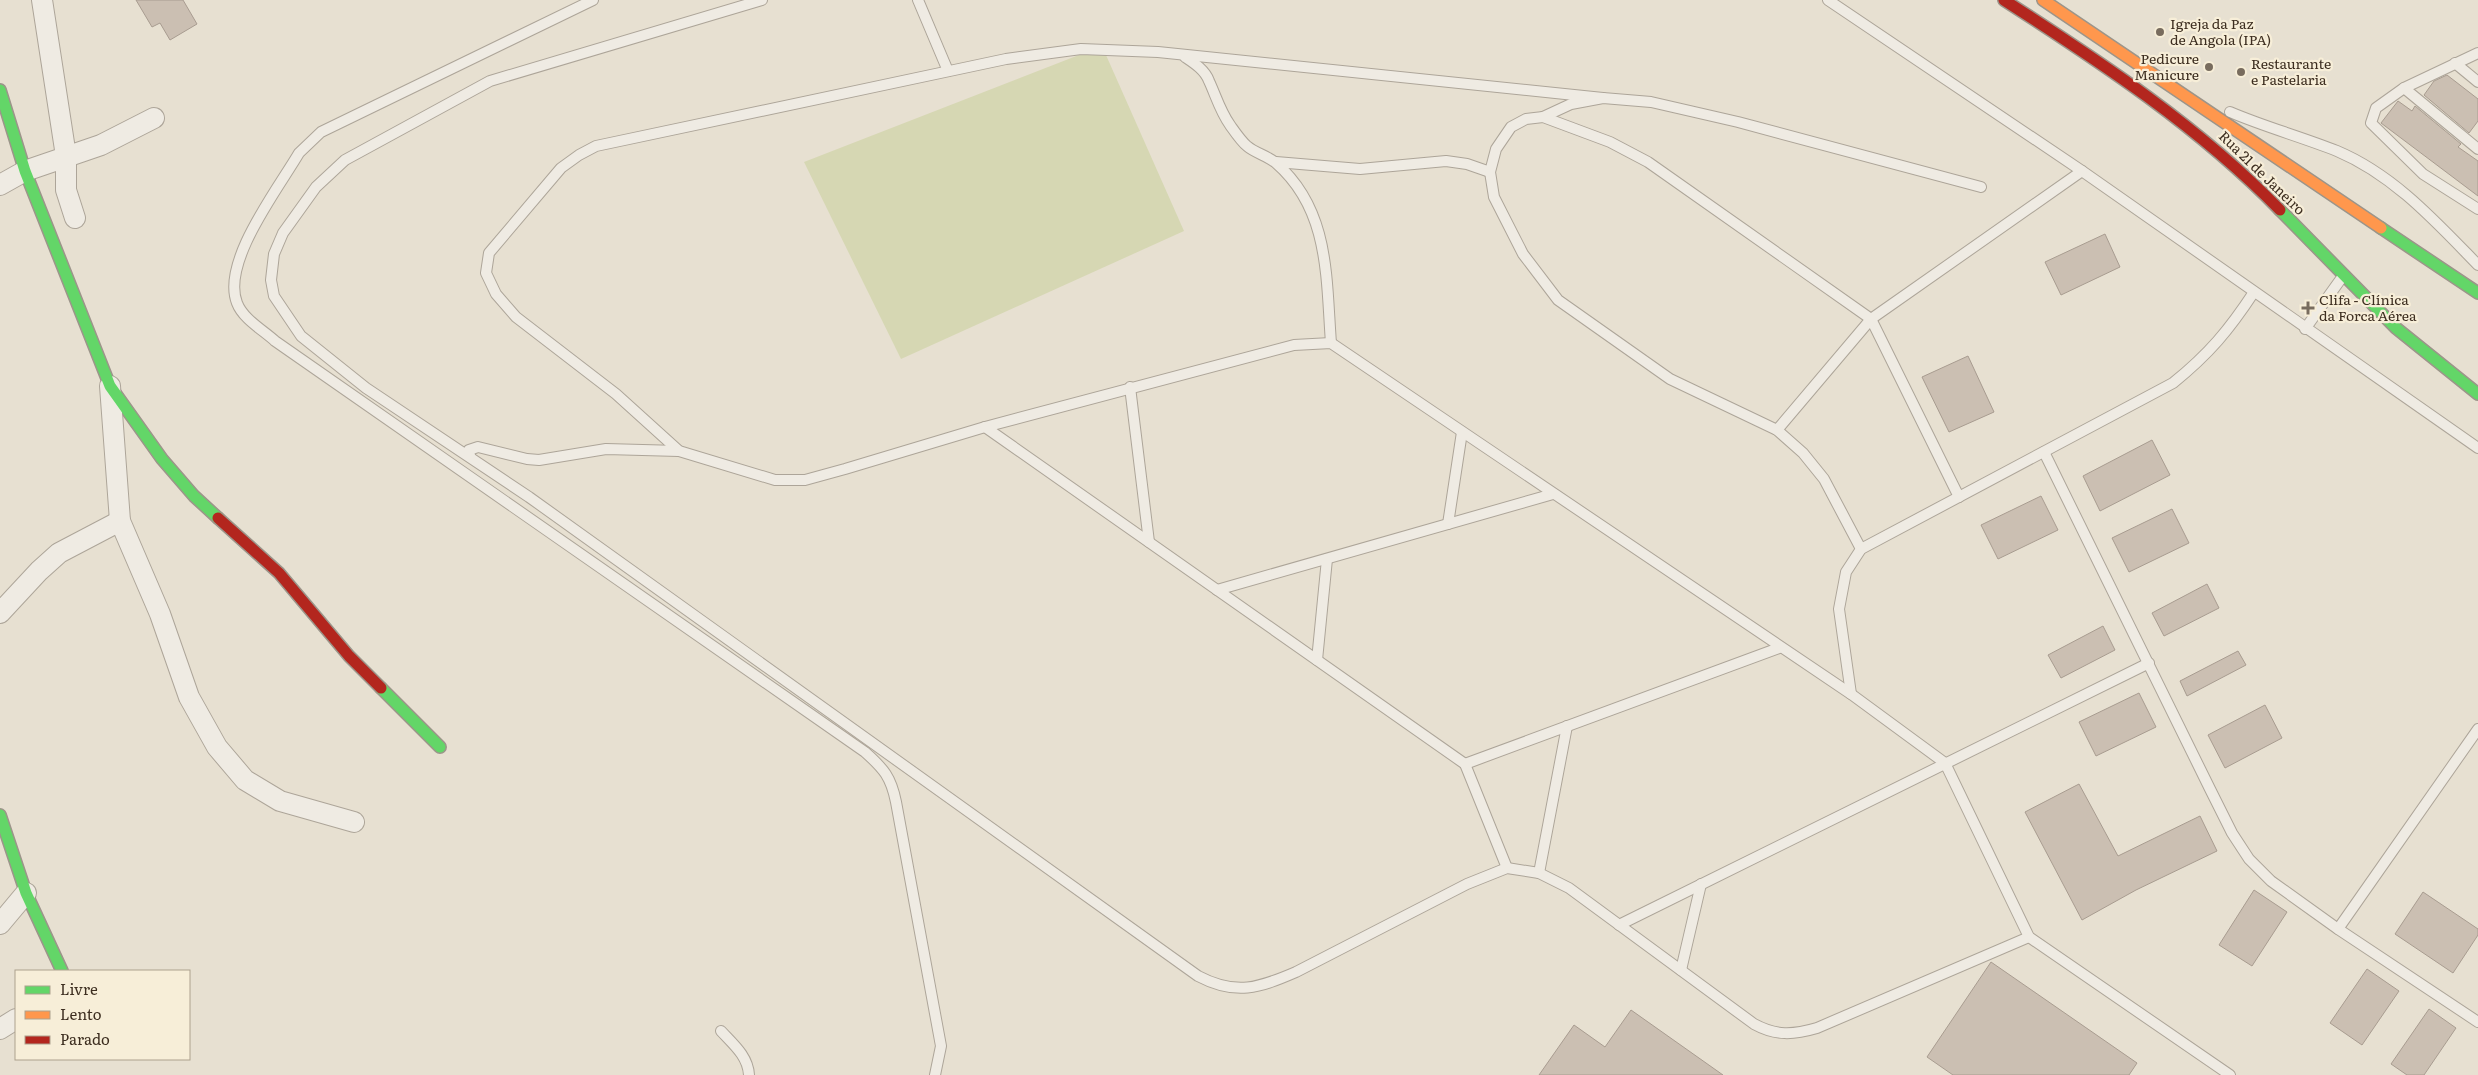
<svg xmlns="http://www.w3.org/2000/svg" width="2478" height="1075" viewBox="0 0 2478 1075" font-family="Literata,serif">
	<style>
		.green { fill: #d6d7b3 }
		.building { fill: #cbbfb2; stroke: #a89c90 }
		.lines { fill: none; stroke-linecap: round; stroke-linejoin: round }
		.lane-casing { stroke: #ada599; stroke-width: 12 }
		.street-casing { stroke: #ada599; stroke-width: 22 }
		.fast-casing { stroke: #9c958a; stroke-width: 14 }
		.slow-casing { stroke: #9c958a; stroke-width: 14 }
		.jam-casing { stroke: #9c958a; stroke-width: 14 }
		.lane { stroke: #efebe3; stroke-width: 10 }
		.street { stroke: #efebe3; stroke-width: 20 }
		.fast { stroke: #63d668; stroke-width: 11 }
		.slow { stroke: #ff974d; stroke-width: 11 }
		.jam { stroke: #b3261e; stroke-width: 11 }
		.poi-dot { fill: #786c5e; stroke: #f7eed8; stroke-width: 2 }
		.labels { text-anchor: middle; stroke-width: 4.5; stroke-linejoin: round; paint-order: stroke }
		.poi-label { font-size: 14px; fill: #3d2e20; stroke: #f7eed8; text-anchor: start }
		.street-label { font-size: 14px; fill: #3d2e20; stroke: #f7eed8 }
	</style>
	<rect width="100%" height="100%" fill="#e7e0d1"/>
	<polygon class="green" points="1102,46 1184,231 901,359 804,162"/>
	<g class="building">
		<polygon points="136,0 183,0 197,24 170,40 160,23 152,27"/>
		<polygon points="2447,75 2478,99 2478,121 2469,133 2424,95 2434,81"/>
		<polygon points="2398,101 2412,111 2415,106 2461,144 2458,147 2478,161 2478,196 2381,123"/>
		<polygon points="2105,234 2120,267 2061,295 2045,262"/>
		<polygon points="1968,356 1994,412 1949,432 1922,377"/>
		<polygon points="2152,440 2170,475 2100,511 2083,476"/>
		<polygon points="2041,496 2058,530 1998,559 1981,525"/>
		<polygon points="2172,509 2189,543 2129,572 2112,538"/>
		<polygon points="2207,584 2219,608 2164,636 2152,613"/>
		<polygon points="2103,626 2115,650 2061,678 2048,655"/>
		<polygon points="2238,651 2246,665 2187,696 2180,681"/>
		<polygon points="2139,693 2156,727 2096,756 2079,722"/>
		<polygon points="2265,705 2282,738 2225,768 2208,735"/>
		<polygon points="2079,784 2118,856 2200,816 2217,851 2136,890 2082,920 2025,812"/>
		<polygon points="2254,890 2287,912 2252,966 2219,945"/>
		<polygon points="2423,892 2478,929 2478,935 2453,973 2395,934"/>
		<polygon points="1991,962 2137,1063 2129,1075 1953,1075 1927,1057"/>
		<polygon points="2367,969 2399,991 2362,1045 2330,1023"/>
		<polygon points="2429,1009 2456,1028 2424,1075 2407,1075 2391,1064"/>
		<polygon points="1631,1010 1723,1075 1539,1075 1574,1025 1605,1047"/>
	</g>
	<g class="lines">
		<defs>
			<g id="lane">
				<path d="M593,0L321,132L299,153C278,189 221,262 237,303C243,319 263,330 275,341L865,752C884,769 891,777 896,802L941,1046L935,1075"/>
				<path d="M762,0L490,81L345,160L316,187L283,233L274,254L271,280L274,296L301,336L366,388L529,497L1198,976C1236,996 1259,988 1296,972L1467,884L1507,868L1539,873L1569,888L1754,1024C1776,1036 1793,1035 1817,1028L2029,937"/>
				<polyline points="918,0 948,71"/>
				<polyline points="1828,0 2082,171 2478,448"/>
				<polyline points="2478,53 2404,88 2376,108 2371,123 2423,174 2478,209"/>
				<path d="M1185,57C1194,63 1205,70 1209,81C1216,96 1220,111 1230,125C1235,132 1241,141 1247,146C1255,153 1268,156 1276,163C1330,210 1326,278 1331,343"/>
				<polyline points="2455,63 2478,82"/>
				<polyline points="2404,88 2478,149"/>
				<polyline points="1603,98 1158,52 1081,49 1006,59 596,146 579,155 561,168 489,253 486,273 496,294 516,317 616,394 679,451 775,480 805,480 845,469 985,427 1294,345 1331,343 1851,694 1945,763 2029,937 2230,1075"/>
				<path d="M2230,112C2265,127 2302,137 2337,151C2394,175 2436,222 2478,265"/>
				<polyline points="1543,117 1571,104 1603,98 1651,102 1738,122 1981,187"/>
				<polyline points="1276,162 1360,169 1446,161 1467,164 1490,172"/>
				<polyline points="2305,329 2343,276"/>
				<polyline points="1130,387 1149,542"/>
				<polyline points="985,427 1465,764 1507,868"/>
				<polyline points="1777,430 1871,319 2082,171"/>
				<polyline points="2044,452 2210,789 2232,833 2249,859 2271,881 2338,929 2478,1022"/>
				<polyline points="470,456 469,450 478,447 527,459 539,460 606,449 679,451"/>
				<polyline points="1448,524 1462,432"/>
				<polyline points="1861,549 1824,479 1803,453 1777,430 1670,379 1558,300 1523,254 1494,197 1490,172 1496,149 1511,127 1526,119 1543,117 1610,142 1648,162 1871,319 1959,497"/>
				<polyline points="1217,590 1553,494"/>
				<polyline points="1317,660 1327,559"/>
				<path d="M1851,694L1839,609L1846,572L1861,549L2173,383C2209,354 2229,330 2254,292"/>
				<polyline points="1465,764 1779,648"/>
				<polyline points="1539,873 1567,726"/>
				<polyline points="1619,925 2149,663"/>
				<polyline points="2338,929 2478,729"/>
				<polyline points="1681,970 1701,884"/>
				<path d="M721,1031C733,1044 748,1056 749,1075"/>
			</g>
			<g id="street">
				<polyline points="42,0 66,156 66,190 75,218"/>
				<polyline points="0,185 25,171 101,145 154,118"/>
				<polyline points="110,386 120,521 160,614 189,697 217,747 245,780 280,801 354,822"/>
				<polyline points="0,613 39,571 59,553 120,521"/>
				<polyline points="0,924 26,893"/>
				<polyline points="0,1029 16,1019"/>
			</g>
			<g id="fast">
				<polyline points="0,90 25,171 110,386 162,459 194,496 218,518"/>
				<polyline points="2280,210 2396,328 2478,394"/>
				<polyline points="2381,228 2478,293"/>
				<polyline points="381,688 440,747"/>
				<polyline points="0,815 26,893 62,971"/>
			</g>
			<polyline id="slow" points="2043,0 2381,228"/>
			<g id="jam">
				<path d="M2004,0C2102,63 2198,126 2280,210"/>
				<polyline points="218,518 279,573 349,656 381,688"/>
			</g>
		</defs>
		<use href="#lane" class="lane-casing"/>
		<use href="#street" class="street-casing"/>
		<use href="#fast" class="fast-casing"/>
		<use href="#slow" class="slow-casing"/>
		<use href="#jam" class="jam-casing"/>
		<use href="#lane" class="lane"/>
		<use href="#street" class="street"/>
		<use href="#fast" class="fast"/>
		<use href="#slow" class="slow"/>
		<use href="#jam" class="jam"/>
	</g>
	<g class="poi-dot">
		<circle cx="2160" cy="32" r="5"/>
		<circle cx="2209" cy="67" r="5"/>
		<circle cx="2241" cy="72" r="5"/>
		<path d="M2305.5 300.5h5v5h5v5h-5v5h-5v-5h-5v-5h5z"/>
	</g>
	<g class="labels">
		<g class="poi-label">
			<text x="2170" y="29">Igreja da Paz<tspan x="2170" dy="16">de Angola (IPA)</tspan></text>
			<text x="2199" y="64" text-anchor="end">Pedicure<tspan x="2199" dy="16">Manicure</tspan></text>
			<text x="2251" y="69">Restaurante<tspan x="2251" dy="16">e Pastelaria</tspan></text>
			<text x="2319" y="305">Clifa - Clínica<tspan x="2319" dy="16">da Forca Aérea</tspan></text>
		</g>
		<g class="street-label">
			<text transform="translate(2262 173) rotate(44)" y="5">Rua 21 de Janeiro</text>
		</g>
	</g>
	<rect x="15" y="970" width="175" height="90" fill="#f7eed8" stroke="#ada18e"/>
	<rect x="25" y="986" width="25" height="8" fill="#63d668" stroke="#ada18e"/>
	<text x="60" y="995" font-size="15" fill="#3d2e20">Livre</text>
	<rect x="25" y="1011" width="25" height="8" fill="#ff974d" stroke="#ada18e"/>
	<text x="60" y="1020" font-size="15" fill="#3d2e20">Lento</text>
	<rect x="25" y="1036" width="25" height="8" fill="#b3261e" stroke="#ada18e"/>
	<text x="60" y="1045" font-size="15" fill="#3d2e20">Parado</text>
</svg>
